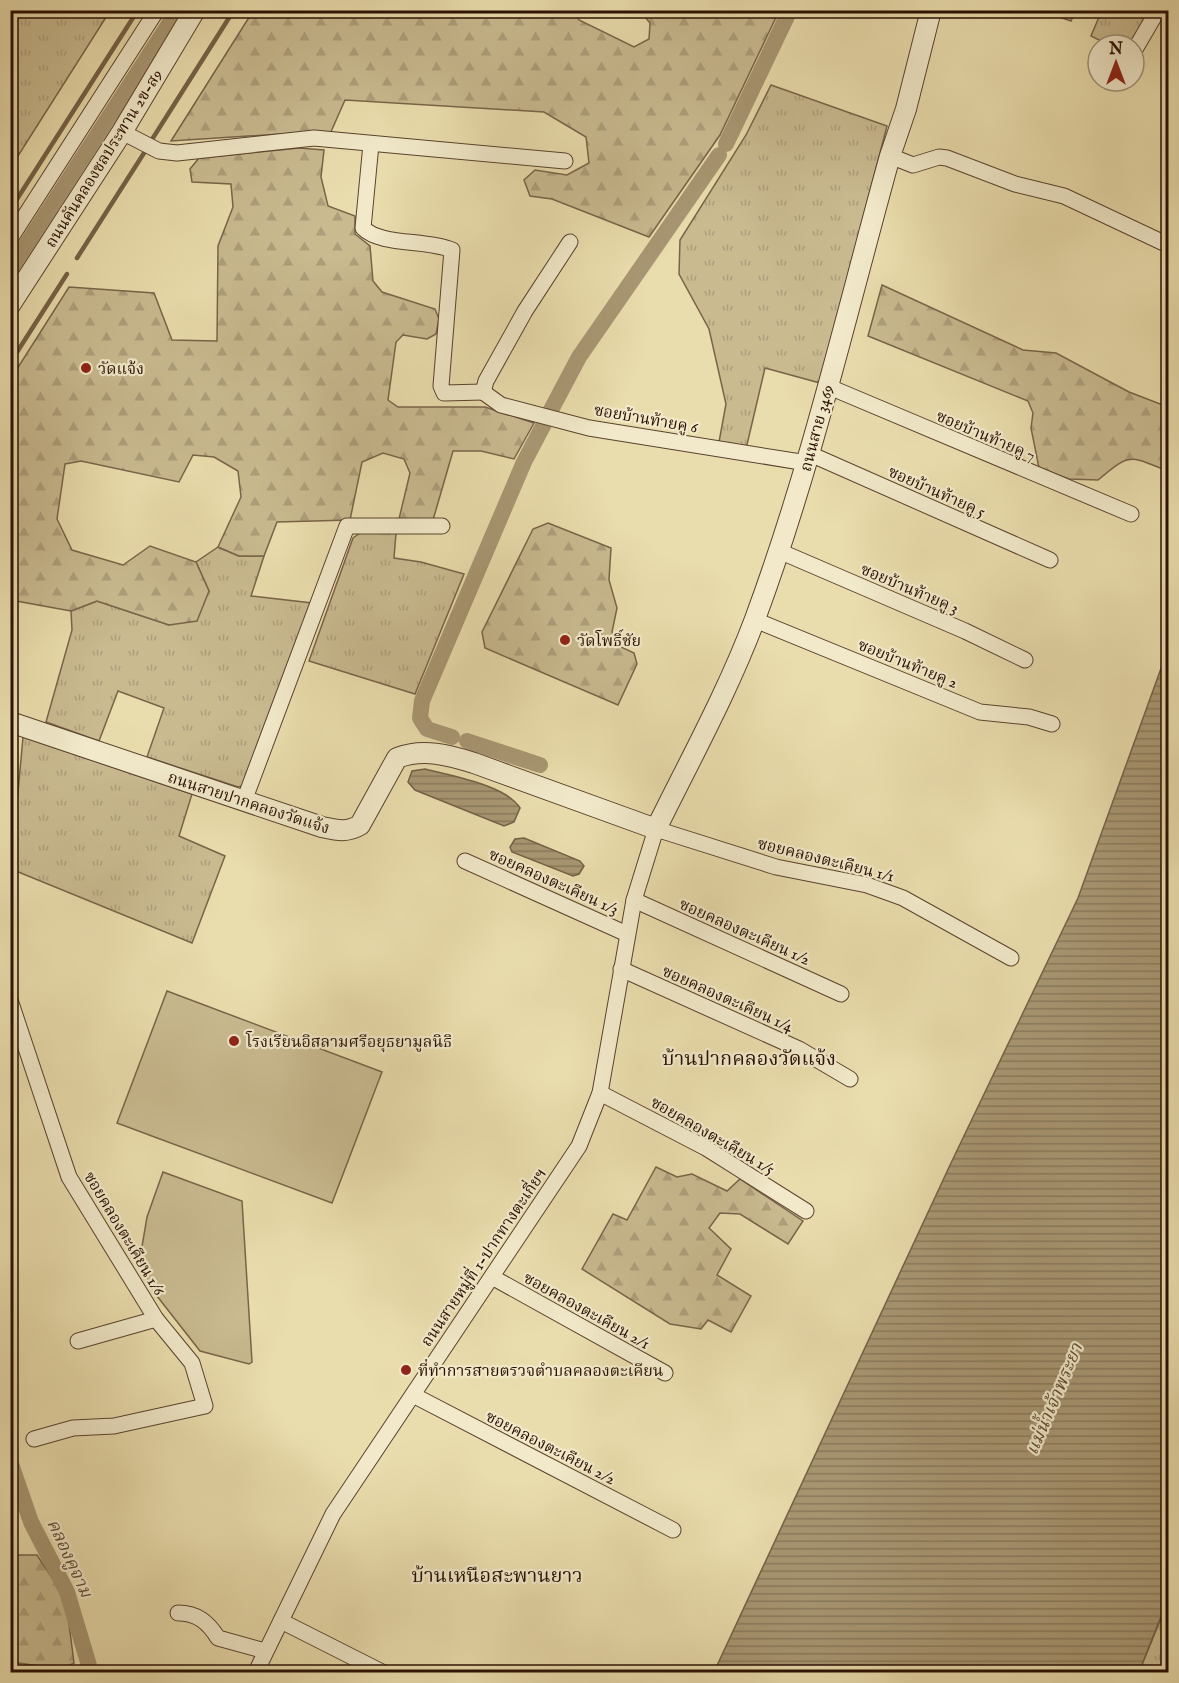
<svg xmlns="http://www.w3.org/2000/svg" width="1179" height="1683" viewBox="0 0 1179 1683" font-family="'IM FELL English','Noto Serif Thai',serif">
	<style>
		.grass { fill: url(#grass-tufts); stroke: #796449; stroke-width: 1.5 }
		.forest { fill: url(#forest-firs); stroke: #796449; stroke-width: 1.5 }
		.pitch { fill: #c9ba90; stroke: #796449; stroke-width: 1.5 }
		.water { fill: url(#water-rules); stroke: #756146; stroke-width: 1.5 }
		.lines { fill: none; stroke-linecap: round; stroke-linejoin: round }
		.stream { stroke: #756146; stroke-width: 4.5 }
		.canal { stroke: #a89773; stroke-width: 16 }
		.minor-casing { stroke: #59422d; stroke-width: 17 }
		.tertiary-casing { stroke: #59422d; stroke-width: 22 }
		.minor { stroke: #f1e9ca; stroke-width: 15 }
		.tertiary { stroke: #f1e9ca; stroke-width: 20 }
		.poi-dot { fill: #8f2418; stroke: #f1e9ca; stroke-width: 2 }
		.labels { text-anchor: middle; stroke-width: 4.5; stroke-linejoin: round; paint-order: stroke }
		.street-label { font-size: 16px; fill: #290f02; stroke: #f1e9ca }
		.poi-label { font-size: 16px; fill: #290f02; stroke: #f1e9ca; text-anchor: start }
		.water-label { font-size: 18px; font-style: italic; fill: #624c35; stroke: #f1e9ca }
		.quarter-label { font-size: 20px; fill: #290f02; stroke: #f1e9ca }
	</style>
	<defs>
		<pattern id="grass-tufts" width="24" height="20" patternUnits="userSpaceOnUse" patternTransform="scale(1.5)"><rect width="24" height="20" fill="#c9ba90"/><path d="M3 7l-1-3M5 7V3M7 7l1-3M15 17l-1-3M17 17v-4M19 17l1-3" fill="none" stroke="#ad9f7b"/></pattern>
		<pattern id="forest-firs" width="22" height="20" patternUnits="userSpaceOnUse" patternTransform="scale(1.5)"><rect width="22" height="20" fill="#c9ba90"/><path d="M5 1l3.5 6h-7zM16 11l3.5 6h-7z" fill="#ad9f7b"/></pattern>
		<pattern id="water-rules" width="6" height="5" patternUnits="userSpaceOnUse" patternTransform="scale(1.5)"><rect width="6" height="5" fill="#a89773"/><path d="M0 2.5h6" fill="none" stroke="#897a5c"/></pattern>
	</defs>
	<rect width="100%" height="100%" fill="#eaddad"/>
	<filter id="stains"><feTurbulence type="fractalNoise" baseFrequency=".00333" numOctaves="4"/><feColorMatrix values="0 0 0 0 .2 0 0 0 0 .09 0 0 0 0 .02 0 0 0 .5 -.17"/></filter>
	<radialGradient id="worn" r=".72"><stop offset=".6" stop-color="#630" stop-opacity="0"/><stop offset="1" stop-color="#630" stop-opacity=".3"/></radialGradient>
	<g class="grass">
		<polygon points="11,10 110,11 11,167 10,11"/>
		<polygon points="1042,11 1075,10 1075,11 1071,21"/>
		<polygon points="1085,11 1152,11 1131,45 1109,45 1091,36 1099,17"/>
		<polygon points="771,85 887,126 820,383 765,368 746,449 719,442 726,404 709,329 679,274 680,240 746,135"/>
		<polygon points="360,533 396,533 394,558 421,562 464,574 415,694 309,661 353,538"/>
		<polygon points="218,547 239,556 264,556 251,596 312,603 245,785 238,787 147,757 164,708 118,691 99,741 46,722 72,630 71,611 97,601 169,625 209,591 196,562"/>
		<polygon points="23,737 192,794 179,836 225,856 192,943 11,869"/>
		<polygon points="1164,1611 1168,1613 1168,1672 1139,1672"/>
	</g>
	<g class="forest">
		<polygon points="253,11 573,11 579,20 634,47 649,39 650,23 640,11 779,11 720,135 649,237 552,199 530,196 524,180 535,170 567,175 589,163 586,137 544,112 345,100 330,134 312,132 171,141"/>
		<polygon points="299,148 324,150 321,177 328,206 355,216 355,234 370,246 373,281 382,292 435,309 439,319 436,334 427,339 403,335 396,342 388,400 398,407 485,407 534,423 514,459 481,451 453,451 433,520 399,519 410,473 404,459 383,453 362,462 350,520 277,522 264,556 239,556 218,547 241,497 238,471 214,457 193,455 179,482 81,461 65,464 57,519 72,550 123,565 150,546 196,562 209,591 197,621 169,625 97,601 71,611 11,600 10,380 69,287 154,293 172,340 217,341 218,246 233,207 231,184 192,182 190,169 199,158"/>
		<path d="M882,285L1023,350L1056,353L1129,392L1168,407V471C1129,456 1131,452 1098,480L1069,479L1039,468L1031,428L1033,413L1028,401L868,336Z"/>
		<polygon points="548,523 611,548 609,580 617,608 612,632 619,646 634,653 637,664 618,705 485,648 482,632 533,529"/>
		<polygon points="656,1167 677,1177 692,1174 727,1191 740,1179 803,1221 788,1244 740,1214 720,1213 709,1228 731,1249 717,1275 751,1296 731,1332 708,1320 701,1329 670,1324 582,1269 613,1214 627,1220"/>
		<polygon points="11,1555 37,1555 60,1590 68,1616 74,1663 62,1669 11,1662"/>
	</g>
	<g class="pitch">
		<polygon points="167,991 382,1072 332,1203 117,1123"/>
		<polygon points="163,1172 242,1201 252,1362 249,1364 200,1351 157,1296 139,1264 147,1217"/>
	</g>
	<g class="water">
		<polygon points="1168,649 1168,1599 1139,1672 714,1672 951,1163 1078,898"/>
		<path d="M425,769C451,776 506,785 520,808L514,822L504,826L415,790L408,782L412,771Z"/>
		<polygon points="524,838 580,861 584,866 579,874 573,876 512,852 510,847 515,839"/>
	</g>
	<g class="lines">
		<g class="stream">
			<polyline points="151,141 234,10"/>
			<polyline points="10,210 138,10"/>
			<polyline points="77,258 144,153"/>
			<polyline points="10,363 67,274"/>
		</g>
		<g class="canal">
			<polyline points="726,144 790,10"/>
			<polyline points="10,270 178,10"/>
			<polyline points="551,410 579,357 719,155"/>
			<polyline points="452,737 427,729 420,718 422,701 524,462 544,424"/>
			<polyline points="467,741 540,765"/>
			<polyline points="10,1461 31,1522 67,1592 91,1672"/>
		</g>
		<defs>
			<g id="minor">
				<polyline points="1134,51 1158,10"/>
				<polyline points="122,132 159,151 177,153 314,138 565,161"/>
				<path d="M371,144L363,228C381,246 426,239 452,250L441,386L444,393L483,392"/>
				<polyline points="890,156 913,165 939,157 947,158 1015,184 1064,196 1168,245"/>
				<polyline points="10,239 157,10"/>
				<polyline points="827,386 1131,514"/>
				<polyline points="483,392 501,405 589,428 807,463"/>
				<polyline points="483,392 486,381 525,311 570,242"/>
				<polyline points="810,454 1050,560"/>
				<polyline points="779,551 965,631 1025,660"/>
				<polyline points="755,620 980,712 1029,717 1052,724"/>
				<polyline points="244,801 347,526 442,526"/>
				<polyline points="465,861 627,934"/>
				<polyline points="634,900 841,994"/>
				<polyline points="621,969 799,1049 850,1079"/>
				<polyline points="10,1000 69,1177 156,1319 192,1363 205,1406 114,1426 73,1428 34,1439"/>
				<polyline points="600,1093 706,1148 806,1211"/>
				<polyline points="492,1277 665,1373"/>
				<polyline points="78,1341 156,1319"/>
				<polyline points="413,1395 673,1530"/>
				<path d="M178,1613C197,1613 208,1622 218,1638L265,1651"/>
				<polyline points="281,1621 382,1672"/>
				<polyline points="256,1672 333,1514 579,1146 600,1093 634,900 656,829 776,867 867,885 903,898 1011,958"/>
			</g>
			<g id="tertiary">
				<polyline points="10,305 122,132 195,10"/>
				<path d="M10,722L322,827C336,830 347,833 360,825L397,758C423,748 449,755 474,763L656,829C690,760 728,691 755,619C811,468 847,311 890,156L906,109L931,10"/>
			</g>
		</defs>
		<use href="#minor" class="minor-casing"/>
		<use href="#tertiary" class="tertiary-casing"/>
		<use href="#minor" class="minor"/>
		<use href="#tertiary" class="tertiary"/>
	</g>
	<g class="poi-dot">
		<circle cx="86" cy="368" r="6"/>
		<circle cx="565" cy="640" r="6"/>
		<circle cx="234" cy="1041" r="6"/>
		<circle cx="406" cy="1370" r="6"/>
	</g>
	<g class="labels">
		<g class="street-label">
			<text transform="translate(103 158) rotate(-58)" y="6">ถนนคันคลองชลประทาน 2ข-ส9</text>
			<text transform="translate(646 418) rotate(10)" y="6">ซอยบ้านท้ายคู 6</text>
			<text transform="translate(816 428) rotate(-75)" y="6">ถนนสาย 3469</text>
			<text transform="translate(986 435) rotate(23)" y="6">ซอยบ้านท้ายคู 7</text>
			<text transform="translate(937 491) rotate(24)" y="6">ซอยบ้านท้ายคู 5</text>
			<text transform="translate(910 588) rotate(23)" y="6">ซอยบ้านท้ายคู 3</text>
			<text transform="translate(908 663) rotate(22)" y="6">ซอยบ้านท้ายคู 2</text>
			<text transform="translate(249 802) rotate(18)" y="6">ถนนสายปากคลองวัดแจ้ง</text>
			<text transform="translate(826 859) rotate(14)" y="6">ซอยคลองตะเคียน 1/1</text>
			<text transform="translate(554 881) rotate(24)" y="6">ซอยคลองตะเคียน 1/3</text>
			<text transform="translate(745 931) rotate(24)" y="6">ซอยคลองตะเคียน 1/2</text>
			<text transform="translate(728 998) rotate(24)" y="6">ซอยคลองตะเคียน 1/4</text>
			<text transform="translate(713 1135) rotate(30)" y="6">ซอยคลองตะเคียน 1/5</text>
			<text transform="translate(125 1233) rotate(59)" y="6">ซอยคลองตะเคียน 1/6</text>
			<text transform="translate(483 1257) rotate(-56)" y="6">ถนนสายหมู่ที่ 1-ปากทางตะเกี่ยฯ</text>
			<text transform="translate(587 1310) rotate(29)" y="6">ซอยคลองตะเคียน 2/1</text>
			<text transform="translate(551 1447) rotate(27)" y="6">ซอยคลองตะเคียน 2/2</text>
		</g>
		<g class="poi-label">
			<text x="98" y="374">วัดแจ้ง</text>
			<text x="577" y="646">วัดโพธิ์ชัย</text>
			<text x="246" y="1047">โรงเรียนอิสลามศรีอยุธยามูลนิธิ</text>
			<text x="418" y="1376">ที่ทำการสายตรวจตำบลคลองตะเคียน</text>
		</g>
		<g class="water-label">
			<text transform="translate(1054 1399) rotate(-67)" y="6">แม่น้ำเจ้าพระยา</text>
			<text transform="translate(70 1558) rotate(65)" y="6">คลองคูจาม</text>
		</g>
		<g class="quarter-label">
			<text x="749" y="1065">บ้านปากคลองวัดแจ้ง</text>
			<text x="497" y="1582">บ้านเหนือสะพานยาว</text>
		</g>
	</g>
	<rect width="1179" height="1683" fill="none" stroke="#eaddad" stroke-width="36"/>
	<rect x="12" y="12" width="1155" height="1659" fill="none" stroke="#290f02" stroke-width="3"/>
	<rect x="18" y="18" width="1143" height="1647" fill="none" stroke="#290f02" stroke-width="1.5"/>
	<g transform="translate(1116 63)"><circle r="28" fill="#f1e9ca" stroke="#a1927a" stroke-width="1.5"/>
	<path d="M0-4.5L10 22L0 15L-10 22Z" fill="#8f2418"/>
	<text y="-9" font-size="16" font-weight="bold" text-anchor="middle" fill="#290f02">N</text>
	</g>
	<rect width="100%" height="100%" filter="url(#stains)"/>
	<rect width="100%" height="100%" fill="url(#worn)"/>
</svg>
